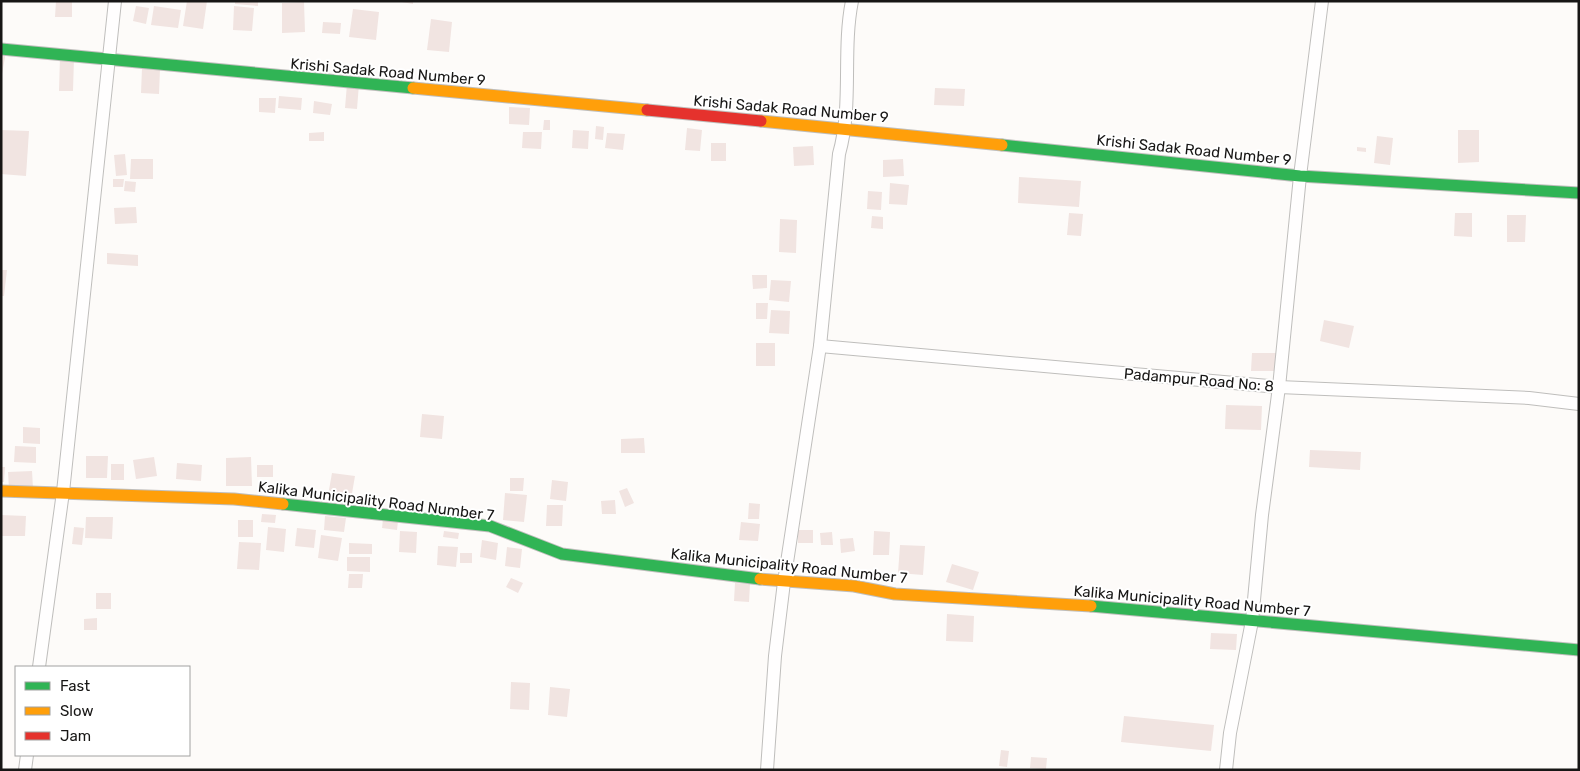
<svg xmlns="http://www.w3.org/2000/svg" width="1580" height="771" viewBox="0 0 1580 771" font-family="Rubik,sans-serif">
	<style>
		.building { fill: #f1e4e1 }
		.lines { fill: none; stroke-linecap: round; stroke-linejoin: round }
		.street-casing { stroke: #bfbebc; stroke-width: 14 }
		.fast-casing { stroke: #bfbebc; stroke-width: 13 }
		.slow-casing { stroke: #bfbebc; stroke-width: 13 }
		.jam-casing { stroke: #bfbebc; stroke-width: 13 }
		.street { stroke: #fffefe; stroke-width: 12 }
		.fast { stroke: #30b455; stroke-width: 11 }
		.slow { stroke: #ff9f0a; stroke-width: 11 }
		.jam { stroke: #e5322d; stroke-width: 11 }
		.labels { text-anchor: middle; stroke-width: 4; stroke-linejoin: round; paint-order: stroke }
		.street-label { font-size: 15px; fill: #171615; stroke: #fff }
	</style>
	<rect width="100%" height="100%" fill="#fdfbf9"/>
	<g class="building">
		<polygon points="56,1 72,1 72,17 55,17"/>
		<polygon points="187,1 207,1 203,29 183,26"/>
		<polygon points="235,1 258,1 258,6 235,4"/>
		<polygon points="396,1 413,1 413,4"/>
		<polygon points="304,2 305,32 282,33 282,3"/>
		<polygon points="136,6 149,8 146,24 133,21"/>
		<polygon points="154,6 181,10 178,28 151,25"/>
		<polygon points="234,6 254,8 252,31 233,30"/>
		<polygon points="353,9 379,12 376,40 349,37"/>
		<polygon points="431,19 452,22 449,52 427,50"/>
		<polygon points="323,22 341,23 340,34 322,33"/>
		<polygon points="1,52 6,52 2,74 1,74"/>
		<polygon points="60,57 74,58 73,91 59,91"/>
		<polygon points="142,68 160,69 159,94 141,93"/>
		<polygon points="347,84 359,84 357,109 345,108"/>
		<polygon points="935,88 965,89 964,106 934,105"/>
		<polygon points="279,96 302,98 301,110 278,108"/>
		<polygon points="259,98 276,98 275,113 259,112"/>
		<polygon points="314,101 332,104 330,115 313,113"/>
		<polygon points="509,107 530,108 529,125 509,124"/>
		<polygon points="544,120 550,120 550,130 543,130"/>
		<polygon points="596,126 604,127 603,140 595,139"/>
		<polygon points="687,128 702,130 700,151 685,150"/>
		<polygon points="1,130 29,131 26,176 1,174"/>
		<polygon points="573,130 589,131 588,149 572,148"/>
		<polygon points="1458,130 1479,130 1479,162 1458,163"/>
		<polygon points="324,132 324,141 309,141 309,133"/>
		<polygon points="523,132 542,132 541,149 522,148"/>
		<polygon points="607,133 625,134 623,150 605,148"/>
		<polygon points="1377,136 1393,138 1390,165 1374,163"/>
		<rect x="711" y="143" width="15" height="18"/>
		<polygon points="813,146 814,165 794,166 793,147"/>
		<polygon points="1357,147 1366,148 1366,152 1357,151"/>
		<polygon points="125,154 127,175 116,176 114,155"/>
		<polygon points="131,159 153,159 153,179 130,179"/>
		<polygon points="903,159 904,176 883,177 883,160"/>
		<polygon points="1019,177 1081,181 1079,207 1018,203"/>
		<polygon points="113,179 124,179 123,187 113,187"/>
		<polygon points="125,181 136,182 135,192 124,191"/>
		<polygon points="890,183 909,185 907,205 889,204"/>
		<polygon points="868,191 882,192 881,210 867,209"/>
		<polygon points="136,207 137,223 115,224 114,208"/>
		<polygon points="1069,213 1083,214 1081,236 1067,235"/>
		<polygon points="1455,213 1472,213 1472,237 1454,236"/>
		<polygon points="1507,215 1526,215 1525,242 1507,242"/>
		<polygon points="872,216 883,217 883,229 871,228"/>
		<polygon points="780,219 797,220 796,253 779,252"/>
		<polygon points="107,253 138,255 138,266 107,264"/>
		<polygon points="1,270 7,270 4,296 1,296"/>
		<polygon points="752,275 767,275 767,288 753,289"/>
		<polygon points="771,280 791,281 789,302 769,300"/>
		<polygon points="756,303 768,303 767,319 756,319"/>
		<polygon points="771,310 790,311 789,334 769,333"/>
		<polygon points="1324,320 1354,326 1349,348 1320,341"/>
		<rect x="756" y="343" width="19" height="23"/>
		<polygon points="1252,353 1278,353 1278,371 1251,371"/>
		<polygon points="1226,405 1262,406 1261,430 1225,429"/>
		<polygon points="422,414 444,416 442,439 420,437"/>
		<polygon points="23,427 40,428 40,444 23,443"/>
		<polygon points="644,438 645,453 621,453 621,439"/>
		<polygon points="15,446 36,447 36,463 14,462"/>
		<polygon points="1310,450 1361,452 1360,470 1309,467"/>
		<polygon points="86,456 108,456 107,478 86,478"/>
		<polygon points="154,457 157,476 136,479 133,460"/>
		<polygon points="251,457 252,486 226,486 226,458"/>
		<polygon points="177,463 202,465 201,481 176,479"/>
		<rect x="111" y="464" width="13" height="16"/>
		<rect x="257" y="465" width="16" height="12"/>
		<polygon points="1,467 5,467 4,482 1,482"/>
		<polygon points="32,471 33,488 9,489 8,472"/>
		<polygon points="332,473 355,476 350,505 327,501"/>
		<polygon points="510,478 524,478 523,491 510,491"/>
		<polygon points="552,480 568,482 566,501 550,499"/>
		<polygon points="627,488 634,503 625,507 619,491"/>
		<polygon points="505,493 527,495 524,522 503,520"/>
		<polygon points="615,500 616,514 602,514 601,501"/>
		<polygon points="749,503 760,504 759,519 748,519"/>
		<polygon points="547,505 563,505 562,526 546,526"/>
		<polygon points="262,514 276,515 275,523 261,522"/>
		<polygon points="1,515 26,516 25,536 1,536"/>
		<polygon points="325,516 346,518 344,532 324,530"/>
		<polygon points="86,517 113,517 112,539 85,538"/>
		<polygon points="383,519 398,521 397,530 382,528"/>
		<rect x="238" y="520" width="15" height="17"/>
		<polygon points="741,522 760,524 758,541 739,540"/>
		<polygon points="74,527 84,528 82,545 72,544"/>
		<polygon points="268,527 286,529 284,552 266,550"/>
		<polygon points="297,528 316,530 314,548 295,546"/>
		<rect x="798" y="530" width="15" height="13"/>
		<polygon points="400,531 417,532 416,553 399,552"/>
		<polygon points="444,531 459,533 458,539 443,537"/>
		<polygon points="874,531 890,532 889,555 873,555"/>
		<polygon points="832,532 833,545 821,545 820,533"/>
		<polygon points="321,535 342,538 338,561 318,558"/>
		<polygon points="853,538 855,551 841,553 840,539"/>
		<polygon points="482,540 498,543 496,560 480,557"/>
		<polygon points="239,542 261,543 259,570 237,569"/>
		<polygon points="349,543 372,544 372,554 349,554"/>
		<polygon points="900,545 925,546 923,575 898,573"/>
		<polygon points="438,546 458,547 456,567 437,565"/>
		<polygon points="507,547 522,549 520,568 505,566"/>
		<rect x="460" y="553" width="12" height="10"/>
		<polygon points="347,557 370,557 370,572 347,571"/>
		<polygon points="952,564 979,572 973,590 946,582"/>
		<polygon points="349,574 363,574 362,588 348,588"/>
		<polygon points="511,578 523,583 518,593 506,587"/>
		<polygon points="735,583 750,584 749,602 734,601"/>
		<rect x="96" y="593" width="15" height="16"/>
		<polygon points="947,614 974,616 973,642 946,641"/>
		<polygon points="97,618 97,630 84,630 84,619"/>
		<polygon points="1211,633 1237,634 1236,650 1210,649"/>
		<polygon points="511,682 530,683 529,710 510,709"/>
		<polygon points="550,687 570,689 567,717 548,715"/>
		<polygon points="1124,716 1214,725 1211,751 1121,742"/>
		<polygon points="1001,750 1009,751 1007,767 999,766"/>
		<polygon points="1031,757 1047,758 1046,769 1030,768"/>
	</g>
	<g class="lines">
		<defs>
			<g id="street">
				<polyline points="820,346 1279,387 1529,398 1579,404"/>
				<polyline points="39,667 63,492 115,1"/>
				<polyline points="25,770 27,755"/>
				<path d="M767,770L775,656L784,582L820,346L839,154C853,105 842,51 852,1"/>
				<polyline points="1226,770 1230,733 1252,621 1262,515 1279,387 1300,176 1322,1"/>
			</g>
			<g id="fast">
				<polyline points="1,49 413,88"/>
				<polyline points="1002,145 1300,176 1579,193"/>
				<polyline points="283,504 490,526 562,554 760,579"/>
				<polyline points="1091,606 1579,650"/>
			</g>
			<g id="slow">
				<polyline points="413,88 647,110"/>
				<polyline points="761,121 1002,145"/>
				<polyline points="1,491 234,499 283,504"/>
				<polyline points="760,579 854,586 895,594 1091,606"/>
			</g>
			<polyline id="jam" points="647,110 761,121"/>
		</defs>
		<use href="#street" class="street-casing"/>
		<use href="#fast" class="fast-casing"/>
		<use href="#slow" class="slow-casing"/>
		<use href="#jam" class="jam-casing"/>
		<use href="#street" class="street"/>
		<use href="#fast" class="fast"/>
		<use href="#slow" class="slow"/>
		<use href="#jam" class="jam"/>
	</g>
	<g class="labels">
		<g class="street-label">
			<text transform="translate(388 72) rotate(5)" y="5">Krishi Sadak Road Number 9</text>
			<text transform="translate(791 109) rotate(5)" y="5">Krishi Sadak Road Number 9</text>
			<text transform="translate(1194 150) rotate(6)" y="5">Krishi Sadak Road Number 9</text>
			<text transform="translate(1199 380) rotate(5)" y="5">Padampur Road No: 8</text>
			<text transform="translate(376 501) rotate(7)" y="5">Kalika Municipality Road Number 7</text>
			<text transform="translate(789 566) rotate(6)" y="5">Kalika Municipality Road Number 7</text>
			<text transform="translate(1192 601) rotate(5)" y="5">Kalika Municipality Road Number 7</text>
		</g>
	</g>
	<rect width="1580" height="771" fill="none" stroke="#171615" stroke-width="5"/>
	<rect x="15" y="666" width="175" height="90" fill="#ffffff" stroke="#a2a2a1"/>
	<rect x="25" y="682" width="25" height="8" fill="#30b455" stroke="#a2a2a1"/>
	<text x="60" y="691" font-size="15" fill="#171615">Fast</text>
	<rect x="25" y="707" width="25" height="8" fill="#ff9f0a" stroke="#a2a2a1"/>
	<text x="60" y="716" font-size="15" fill="#171615">Slow</text>
	<rect x="25" y="732" width="25" height="8" fill="#e5322d" stroke="#a2a2a1"/>
	<text x="60" y="741" font-size="15" fill="#171615">Jam</text>
</svg>
